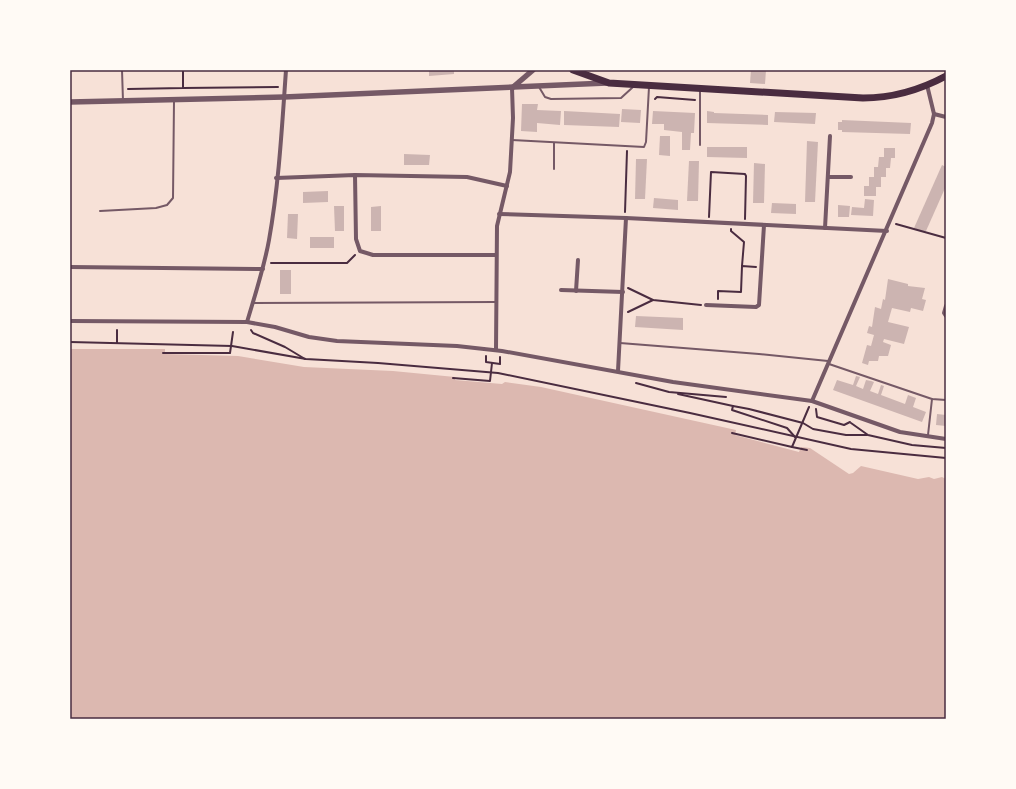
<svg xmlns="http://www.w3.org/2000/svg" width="1016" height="789" viewBox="0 0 1016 789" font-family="Inter,sans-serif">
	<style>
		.water { fill: #dcb8b0 }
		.building { fill: #ccb4b1 }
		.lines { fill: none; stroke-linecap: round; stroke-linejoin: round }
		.path { stroke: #4a2c40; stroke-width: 2 }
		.service { stroke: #755966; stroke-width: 2 }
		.minor { stroke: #755966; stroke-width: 4 }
		.tertiary { stroke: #755966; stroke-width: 5.5 }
		.primary { stroke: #4a2c40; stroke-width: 7 }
		.neatline { fill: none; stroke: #4a2c40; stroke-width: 1.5 }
	</style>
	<rect width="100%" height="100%" fill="#f7e1d7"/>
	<polygon class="water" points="70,349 165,349 165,354 238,356 304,367 393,371 455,377 455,380 502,384 505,382 541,387 736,430 735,435 799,452 801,447 810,448 849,474 853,473 861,466 918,479 929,477 934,479 942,477 946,479 946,719 70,719"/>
	<g class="building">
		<polygon points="429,70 454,70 454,74 429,76"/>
		<polygon points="751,70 766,70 765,84 750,83"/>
		<polygon points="522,104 538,104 537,110 561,111 560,125 537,123 537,132 521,131"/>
		<polygon points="622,109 641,110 640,123 621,122"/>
		<polygon points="564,111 620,114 619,127 564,125"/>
		<polygon points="653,111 695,113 694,133 691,133 690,150 682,150 682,132 664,130 664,124 652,124"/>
		<polygon points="707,111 714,112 714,113 768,115 768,125 707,123"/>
		<polygon points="775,112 816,113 815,124 774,122"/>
		<polygon points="842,120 911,123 910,134 842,132 842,130 838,130 838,122 842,122"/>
		<polygon points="660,136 670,136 670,156 659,155"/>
		<polygon points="807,141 818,142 815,202 805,202"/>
		<polygon points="707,147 747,147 747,158 707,157"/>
		<polygon points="884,148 895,148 895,158 891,158 890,168 886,168 886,177 881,177 881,187 876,187 876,196 864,196 864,186 869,186 869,177 874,177 874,167 878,167 879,157 884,157"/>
		<polygon points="404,154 430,155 429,165 404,165"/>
		<polygon points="636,159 647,159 645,199 635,199"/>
		<polygon points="689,161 699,161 698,201 687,201"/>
		<polygon points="754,163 765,164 764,203 753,203"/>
		<polygon points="942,165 946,167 946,186 926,231 921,231 914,228"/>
		<polygon points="328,191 328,202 303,203 303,192"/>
		<polygon points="654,198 678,200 678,210 653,208"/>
		<polygon points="865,199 874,200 873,216 851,215 852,207 864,208"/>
		<polygon points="772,203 796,204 796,214 771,213"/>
		<polygon points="838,205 850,206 849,217 838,217"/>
		<polygon points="334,206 344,206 344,231 335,231"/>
		<polygon points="381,206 381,231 371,231 371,207"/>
		<polygon points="288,214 298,214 297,239 287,238"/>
		<rect x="310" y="237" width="24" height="11"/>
		<rect x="280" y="270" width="11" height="24"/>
		<polygon points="888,279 908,284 908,286 925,288 922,299 926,300 923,311 911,308 910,312 892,308 888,322 909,327 904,344 884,339 883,342 891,345 888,356 879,356 878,361 869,361 868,365 862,363 867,345 871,346 874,335 867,333 869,326 872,327 875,307 881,309 883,299 885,300"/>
		<polygon points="636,316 683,318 683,330 635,327"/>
		<polygon points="856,376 860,377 856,386 863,389 866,380 871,381 874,382 870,391 878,394 881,385 884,386 881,395 905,404 908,395 916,398 913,407 926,412 922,422 833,390 837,380 853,385"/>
		<polygon points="937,414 946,415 946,426 936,425"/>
	</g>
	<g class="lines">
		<g class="path">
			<polyline points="183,88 278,87"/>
			<polyline points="128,89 183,88 183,70"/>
			<polyline points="655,99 657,97 695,100"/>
			<polyline points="625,212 627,151"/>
			<polyline points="709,217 711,172 745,174 746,176 745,219"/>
			<polyline points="896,224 946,238"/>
			<polyline points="731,229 731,231 744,242 742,266"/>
			<polyline points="271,263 347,263 355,255"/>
			<polyline points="628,288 653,300 701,305"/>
			<polyline points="718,299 718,291 741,292 742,266 756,267"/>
			<polyline points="628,312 653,300"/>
			<polyline points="117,330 117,343"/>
			<polyline points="251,330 253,333 285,347 305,359"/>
			<polyline points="70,342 232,346 306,359 378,363 498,373 690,413 851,449 946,458"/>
			<polyline points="163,353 230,353 233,332"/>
			<polyline points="486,356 486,362 500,364 500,357"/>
			<polyline points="453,378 490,381 492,363"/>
			<polyline points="636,383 669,392 726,397"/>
			<polyline points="678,394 733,406"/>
			<polyline points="816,409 817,417 844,425 850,422"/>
			<polyline points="851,423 868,435 912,445 946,448"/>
			<polyline points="732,433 792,447 809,407"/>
			<polyline points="795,437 787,428 732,410 733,406 749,409 803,423 813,429 846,435 867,435"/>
			<polyline points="792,447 807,450"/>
		</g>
		<g class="service">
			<polyline points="122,70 123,101"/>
			<polyline points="859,70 867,70"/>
			<polyline points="539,87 545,97 551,99 621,98 633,87"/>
			<polyline points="512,140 644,147 646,142 649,87"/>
			<polyline points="700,145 700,90"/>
			<polyline points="554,169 554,143"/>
			<polyline points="100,211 156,208 167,205 173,198 174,101"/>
			<polyline points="253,303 496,302"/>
			<polyline points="620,343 759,354 828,361"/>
			<polyline points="829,364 932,399 946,400"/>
			<polyline points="928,435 932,399"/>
		</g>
		<g class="minor">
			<polyline points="934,114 946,117"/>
			<polyline points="355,175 356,239 360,251 373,255 495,255"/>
			<polyline points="828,177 851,177"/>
			<polyline points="276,178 355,175 467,177 507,186"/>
			<polyline points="499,214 626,218 887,231"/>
			<polyline points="825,228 830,136"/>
			<polyline points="70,267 263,269"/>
			<polyline points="561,290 623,292"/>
			<polyline points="576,291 578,260"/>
			<polyline points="706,305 756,307 759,305 764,225"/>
			<polyline points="946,306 944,313 946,316"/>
			<polyline points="70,321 247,322 275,327 309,337 337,341 457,346 502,351 673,382 812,401 900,432 946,439"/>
			<path d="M247,322C255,295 264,268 269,240C279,184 282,126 286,70"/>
			<polyline points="496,350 497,226 510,172 513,118 512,88"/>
			<polyline points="618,371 626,218"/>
			<polyline points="812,401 932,123 934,114 927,85"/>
		</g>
		<g class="tertiary">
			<polyline points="512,88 533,70"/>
			<polyline points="70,102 284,97 607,83"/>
		</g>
		<path class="primary" d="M573,70L609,83L863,98C893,98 920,90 946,76"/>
	</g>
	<rect width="1016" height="789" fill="none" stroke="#fffaf5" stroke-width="142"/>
	<rect x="71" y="71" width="874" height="647" class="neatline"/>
</svg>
